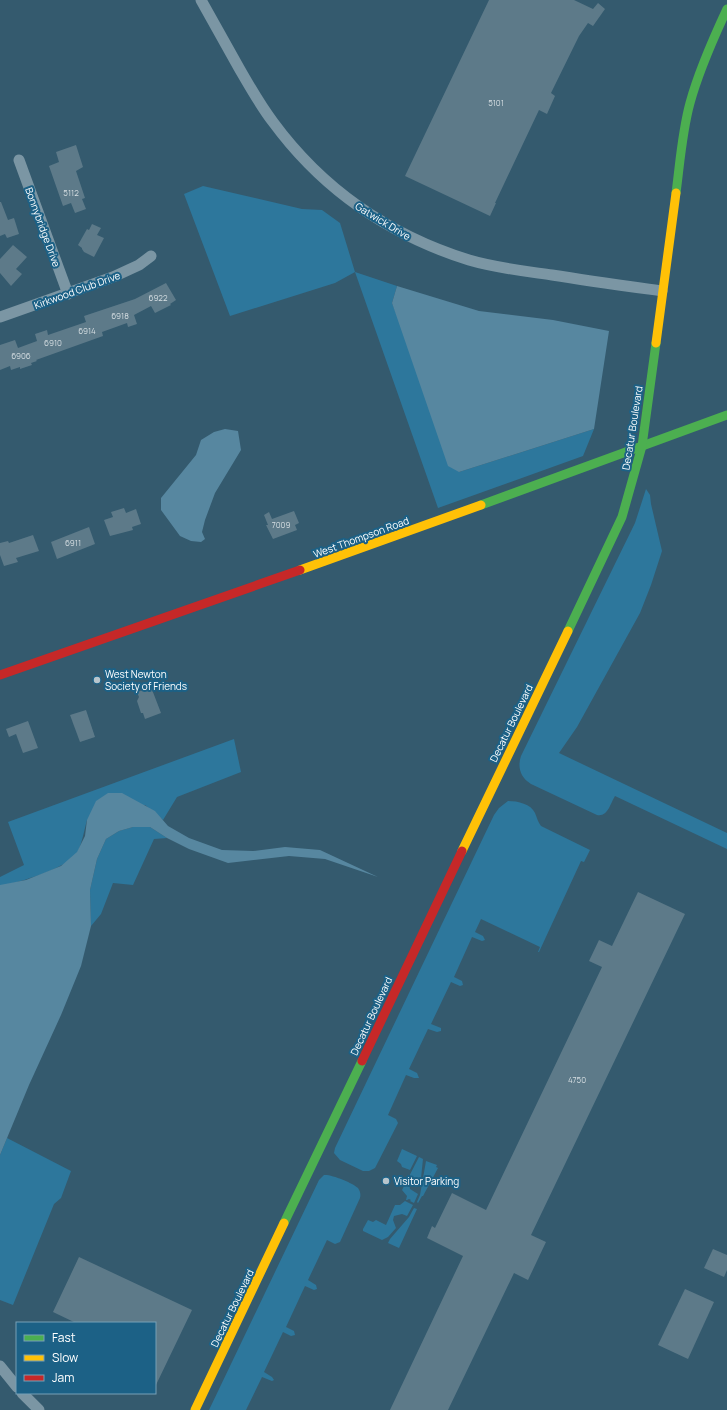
<svg xmlns="http://www.w3.org/2000/svg" width="727" height="1410" viewBox="0 0 727 1410" font-family="Manrope,sans-serif">
	<style>
		.green { fill: #2d779c }
		.water { fill: #5787a0 }
		.building { fill: #5d7a89 }
		.lines { fill: none; stroke-linecap: round; stroke-linejoin: round }
		.street { stroke: #7b96a4; stroke-width: 11 }
		.fast { stroke: #4caf50; stroke-width: 9 }
		.slow { stroke: #ffc107; stroke-width: 9 }
		.jam { stroke: #c62828; stroke-width: 9 }
		.poi-dot { fill: #b8c5cc; stroke: #1c6186; stroke-width: 1.5 }
		.labels { text-anchor: middle; stroke-width: 4; stroke-linejoin: round; paint-order: stroke }
		.number-label { font-size: 8px; fill: #d6dee2 }
		.street-label { font-size: 10px; fill: #fff; stroke: #1c6186 }
		.poi-label { font-size: 10px; fill: #fff; stroke: #1c6186; text-anchor: start }
	</style>
	<rect width="100%" height="100%" fill="#345a6e"/>
	<g class="green">
		<polygon points="203,186 302,209 322,210 340,223 355,272 397,286 392,303 459,472 594,429 583,456 438,508 355,272 335,283 230,316 184,194"/>
		<path d="M646,489L650,495L651,504L662,551L651,585L640,613L577,727L559,753L727,833V849L615,796C610,804 608,817 597,815L531,784C521,778 517,768 521,756L635,523Z"/>
		<path d="M234,739L241,772L177,797L163,820L145,805L87,820C85,827 81,848 77,853C64,870 21,881 0,887V877L24,865L8,822Z"/>
		<path d="M508,801C518,801 531,804 535,813C537,818 538,822 541,826L590,850L584,862L581,861L539,952H538L540,947L481,919L475,932L483,936L485,940L482,941L472,937L454,977L462,981L463,985L460,986L451,982L431,1024L441,1028V1031L437,1032L428,1029L409,1069L417,1073L419,1078H414L406,1075L388,1115L396,1119L398,1123L375,1168L369,1171H363L340,1160L334,1153L335,1148L494,815L499,808Z"/>
		<polygon points="133,827 150,827 167,838 154,839 133,885 113,883 101,914 91,926 90,890 97,859 106,839 119,831"/>
		<polygon points="7,1138 71,1171 61,1198 54,1204 13,1305 0,1300 0,1155"/>
		<polygon points="402,1149 417,1156 410,1170 402,1167 401,1164 397,1161"/>
		<polygon points="419,1157 423,1159 421,1178 412,1180 409,1183 410,1189 418,1194 414,1203 410,1201 411,1200 409,1199 407,1200 406,1200 407,1196 402,1190"/>
		<polygon points="426,1161 437,1165 436,1167 438,1168 423,1196 422,1196 418,1203 417,1202 420,1195"/>
		<path d="M324,1175C331,1174 353,1183 358,1188C360,1191 361,1194 360,1198L340,1242L335,1244L327,1240L308,1280L316,1285L317,1289L314,1290L305,1286L286,1327L294,1331L295,1335L291,1336L283,1332L264,1372L272,1377L274,1380L272,1381L262,1377L246,1410H209L319,1180Z"/>
		<polygon points="405,1201 413,1205 407,1216 402,1214 394,1216 393,1220 396,1228 388,1237 382,1240 363,1231 363,1229 368,1220 373,1222 376,1220 386,1225 395,1205 400,1205"/>
		<polygon points="414,1208 417,1209 399,1248 388,1243 390,1239 409,1217"/>
	</g>
	<g class="water">
		<polygon points="397,286 479,311 553,320 609,331 594,429 459,472 448,466 392,303"/>
		<polygon points="225,429 238,431 241,450 215,493 205,520 202,532 205,539 201,542 191,541 180,536 161,510 161,498 196,455 201,440 214,432"/>
		<polygon points="108,793 122,793 155,811 168,826 189,838 222,850 253,851 285,847 320,850 378,877 325,859 289,856 228,863 189,849 167,838 150,827 133,827 119,831 106,839 97,859 90,890 91,926 81,966 61,1015 29,1085 0,1155 0,885 26,880 61,866 77,852 85,836 87,820 96,801"/>
	</g>
	<g class="building">
		<polygon points="489,0 574,0 593,9 598,3 605,9 593,26 588,23 579,36 551,93 555,96 547,114 539,110 495,203 496,203 490,216 405,176"/>
		<polygon points="76,145 83,167 76,171 85,198 82,199 86,209 75,213 71,203 63,206 49,166 59,162 56,152"/>
		<polygon points="0,202 1,202 8,220 14,218 19,234 7,238 5,234 0,236"/>
		<polygon points="92,224 101,228 97,235 104,238 94,257 84,252 82,249 82,248 78,245 87,229 89,230"/>
		<polygon points="13,245 27,257 16,269 22,274 11,286 0,273 0,259"/>
		<polygon points="166,283 176,300 170,304 171,305 155,313 151,306 134,315 137,324 128,327 127,323 102,332 103,336 36,360 37,361 31,363 32,365 20,369 20,367 11,370 10,366 0,370 0,345 15,340 18,348 37,341 35,334 47,330 48,335 86,322 84,316 135,299"/>
		<polygon points="124,508 126,513 136,509 141,524 132,527 133,530 110,536 104,520 113,517 111,512"/>
		<polygon points="294,511 299,523 295,525 297,530 273,539 266,525 268,525 264,515 269,512 272,519"/>
		<polygon points="89,527 95,544 57,559 51,542"/>
		<polygon points="33,535 39,551 16,558 18,562 4,566 0,555 0,543 8,541 9,543"/>
		<polygon points="151,687 161,713 145,719 143,713 141,713 137,701 139,697 137,692"/>
		<polygon points="86,710 95,737 80,742 70,715"/>
		<polygon points="28,721 38,748 23,753 16,734 9,737 6,729"/>
		<polygon points="638,892 685,914 531,1235 546,1242 528,1280 514,1273 448,1410 390,1410 463,1256 427,1238 432,1226 435,1228 452,1193 486,1210 602,967 589,961 599,940 612,946"/>
		<polygon points="713,1249 727,1255 727,1270 724,1277 704,1268"/>
		<polygon points="79,1257 192,1310 155,1387 155,1323 76,1323 53,1312"/>
		<polygon points="685,1289 714,1302 688,1359 658,1345"/>
	</g>
	<g class="lines">
		<g class="street">
			<path d="M201,0C214,23 226,45 239,68C250,87 260,105 273,122C323,190 389,235 469,260C496,268 524,271 552,275C589,281 626,286 662,291"/>
			<polyline points="19,160 68,294"/>
			<polyline points="0,317 113,277 139,265 151,256"/>
			<polyline points="0,1366 17,1387"/>
			<polyline points="22,1393 39,1410"/>
		</g>
		<g class="fast">
			<path d="M676,193C680,163 682,132 690,103C699,70 713,39 727,9"/>
			<polyline points="481,505 727,415"/>
			<polyline points="568,631 622,517 642,446 656,343"/>
			<polyline points="284,1223 362,1061"/>
		</g>
		<g class="slow">
			<polyline points="656,343 676,193"/>
			<polyline points="300,570 481,505"/>
			<polyline points="462,851 568,631"/>
			<polyline points="195,1410 284,1223"/>
		</g>
		<g class="jam">
			<polyline points="0,675 300,570"/>
			<polyline points="362,1061 462,851"/>
		</g>
	</g>
	<g class="poi-dot">
		<circle cx="97" cy="680" r="4"/>
		<circle cx="386" cy="1181" r="4"/>
	</g>
	<g class="labels">
		<g class="number-label">
			<text x="496" y="106">5101</text>
			<text x="71" y="196">5112</text>
			<text x="158" y="301">6922</text>
			<text x="120" y="319">6918</text>
			<text x="87" y="334">6914</text>
			<text x="53" y="346">6910</text>
			<text x="21" y="359">6906</text>
			<text x="281" y="528">7009</text>
			<text x="73" y="546">6911</text>
			<text x="577" y="1083">4750</text>
		</g>
		<g class="street-label">
			<text transform="translate(383 221) rotate(31)" y="4">Gatwick Drive</text>
			<text transform="translate(43 227) rotate(70)" y="4">Bonnybridge Drive</text>
			<text transform="translate(77 290) rotate(-20)" y="4">Kirkwood Club Drive</text>
			<text transform="translate(632 428) rotate(-81)" y="4">Decatur Boulevard</text>
			<text transform="translate(361 537) rotate(-20)" y="4">West Thompson Road</text>
			<text transform="translate(511 723) rotate(-64)" y="4">Decatur Boulevard</text>
			<text transform="translate(371 1016) rotate(-65)" y="4">Decatur Boulevard</text>
			<text transform="translate(232 1308) rotate(-64)" y="4">Decatur Boulevard</text>
		</g>
		<g class="poi-label">
			<text x="105" y="678">West Newton<tspan x="105" dy="12">Society of Friends</tspan></text>
			<text x="394" y="1185">Visitor Parking</text>
		</g>
	</g>
	<rect x="16" y="1322" width="140" height="72" fill="#1c6186" stroke="#77a0b6"/>
	<rect x="24" y="1335" width="20" height="6" fill="#4caf50" stroke="#77a0b6"/>
	<text x="52" y="1342" font-size="12" fill="#ffffff">Fast</text>
	<rect x="24" y="1355" width="20" height="6" fill="#ffc107" stroke="#77a0b6"/>
	<text x="52" y="1362" font-size="12" fill="#ffffff">Slow</text>
	<rect x="24" y="1375" width="20" height="6" fill="#c62828" stroke="#77a0b6"/>
	<text x="52" y="1382" font-size="12" fill="#ffffff">Jam</text>
</svg>
